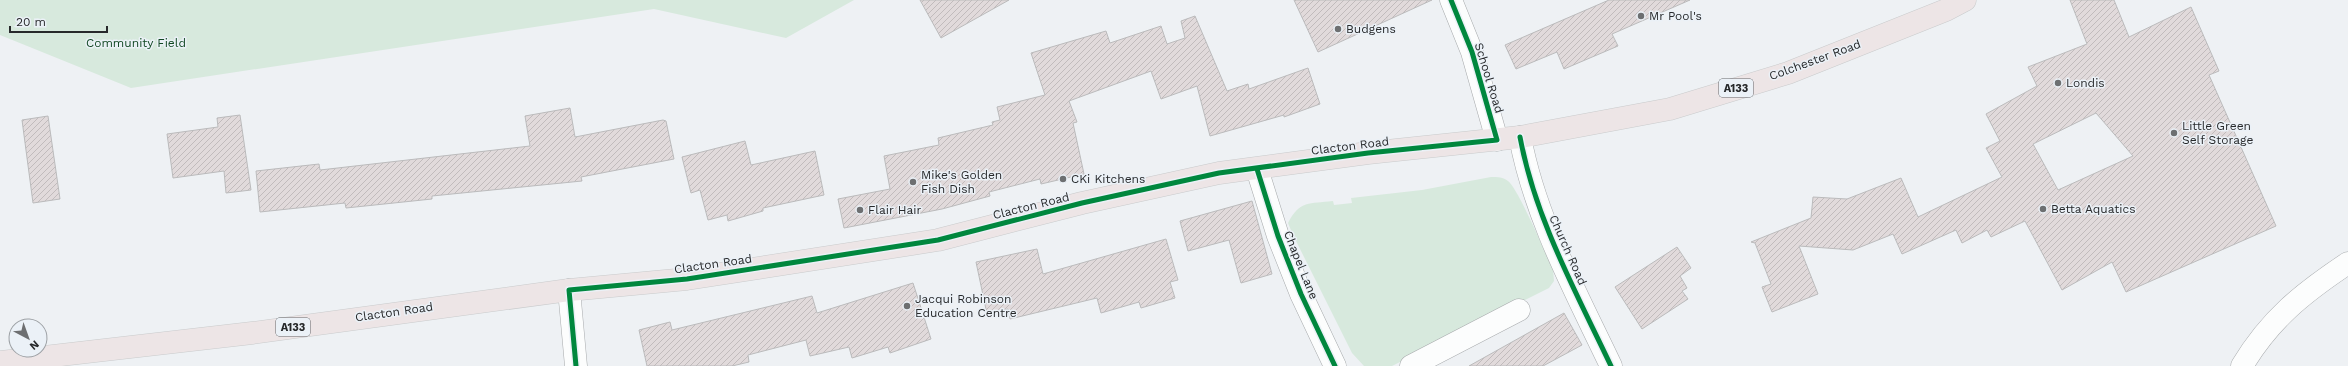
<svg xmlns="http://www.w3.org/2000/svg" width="2348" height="366" viewBox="0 0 2348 366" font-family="'Work Sans',sans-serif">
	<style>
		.green { fill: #d7e9dd }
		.building { fill: url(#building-hatch); stroke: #bbbbbc; fill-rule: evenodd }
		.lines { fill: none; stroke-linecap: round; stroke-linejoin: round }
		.minor-casing { stroke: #a7aaac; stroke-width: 23 }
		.major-casing { stroke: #c9cbcc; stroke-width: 23 }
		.minor { stroke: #fcfdfd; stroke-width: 22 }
		.major { stroke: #ede5e6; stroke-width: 22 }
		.cycleway-casing { stroke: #ebf1f7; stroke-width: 8 }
		.cycleway { stroke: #00873e; stroke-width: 5 }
		.poi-dot { fill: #6d6f71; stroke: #ebf1f7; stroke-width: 1.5 }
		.labels { text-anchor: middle; stroke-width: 3; stroke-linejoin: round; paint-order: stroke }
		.shield { fill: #ebf1f7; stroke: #626568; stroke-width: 1 }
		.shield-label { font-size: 11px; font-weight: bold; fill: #27292b }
		.poi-label { font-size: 12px; fill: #27292b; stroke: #ebf1f7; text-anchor: start }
		.park-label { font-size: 12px; fill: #114823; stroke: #ebf1f7 }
		.street-label { font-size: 12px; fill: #27292b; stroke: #ebf1f7 }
	</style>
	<defs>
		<pattern id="building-hatch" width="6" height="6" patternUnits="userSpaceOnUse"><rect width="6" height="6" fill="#e1dadb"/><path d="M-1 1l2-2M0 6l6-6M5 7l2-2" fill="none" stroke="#c1bbbc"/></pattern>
	</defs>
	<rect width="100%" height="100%" fill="#eef1f4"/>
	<g class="green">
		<polygon points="0,0 854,0 786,38 654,9 131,88 0,35"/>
		<path d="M1491,177C1498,177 1503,177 1508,181C1518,188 1546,255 1553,269L1554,281L1549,288L1392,366H1364L1352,353L1293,235L1288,223C1300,200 1309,204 1333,201L1334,205L1352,203L1351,198L1422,190Z"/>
	</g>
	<g class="building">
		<polygon points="920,0 1009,0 941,38"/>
		<polygon points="1294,0 1432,0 1318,52"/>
		<polygon points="1609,0 1690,0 1612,34 1618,46 1564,69 1557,52 1516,69 1505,45"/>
		<path d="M2070,0H2114L2129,37L2191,7L2219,71L2209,75L2276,226L2126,292L2112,262L2062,290L2025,221L1991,237L1987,230L1962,243L1956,230L1902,254L1893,234L1853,250L1799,246L1818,294L1772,312L1762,287L1771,284L1755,243L1751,242L1811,218L1813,197L1847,199L1901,178L1918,217L2002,177L1986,148L2000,141L1986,114L2037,86L2028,67L2087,44ZM2096,113L2133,156L2058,190L2033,144Z"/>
		<polygon points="1195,16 1227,91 1248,84 1249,89 1308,68 1320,104 1284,117 1284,115 1210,136 1197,86 1161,99 1151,71 1069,101 1077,122 1073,123 1084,174 1041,184 1040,179 989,192 990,196 942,209 844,228 838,199 890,189 884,156 939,145 938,138 993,125 992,122 1000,120 997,107 1045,95 1031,53 1106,31 1110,43 1161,26 1167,44 1185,38 1181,21"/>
		<polygon points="570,108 575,137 663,120 666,121 674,159 581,177 582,181 432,196 432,199 346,208 345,203 260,212 256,171 319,164 320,170 530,146 525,116"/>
		<polygon points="240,115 251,190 226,193 224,171 173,178 167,134 218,127 217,118"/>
		<polygon points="48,116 60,199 33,203 22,120"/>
		<polygon points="745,141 751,165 815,151 824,195 763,208 763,211 728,221 727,215 708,220 700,190 691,193 682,157"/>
		<polygon points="1252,201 1272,274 1241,283 1229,240 1188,251 1180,221"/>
		<polygon points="1166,239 1178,280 1170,282 1175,298 1141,308 1139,302 1101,313 1097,298 1010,319 1008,309 987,314 976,262 1037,249 1043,274"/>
		<polygon points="1677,247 1691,268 1680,276 1687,288 1682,291 1688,299 1642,329 1615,287"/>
		<polygon points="913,283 931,339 890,353 888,347 852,358 849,347 810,356 806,340 748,355 749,362 732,366 647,366 639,330 670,322 672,330 812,296 817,313"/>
		<polygon points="1564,313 1582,345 1543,366 1469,366"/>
	</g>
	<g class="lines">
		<defs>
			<g id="minor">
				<polyline points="1451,0 1472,52 1497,140"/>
				<path d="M1520,137C1535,218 1576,292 1611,366"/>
				<polyline points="1257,169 1278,236 1301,294 1335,366"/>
				<polyline points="569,290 576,366"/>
				<polyline points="1411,366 1519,310"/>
				<path d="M2242,366C2270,319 2303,293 2348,263"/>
			</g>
			<polyline id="major" points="0,362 252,333 569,290 687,279 938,240 1082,203 1219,173 1368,153 1520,137 1670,109 1788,73 1946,10 1965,0"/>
		</defs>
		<use href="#minor" class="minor-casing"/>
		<use href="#major" class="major-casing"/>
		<use href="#minor" class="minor"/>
		<use href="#major" class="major"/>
		<defs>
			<g id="cycleway">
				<path d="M1520,137C1535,218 1576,292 1611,366"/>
				<polyline points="1257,169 1278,236 1301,294 1335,366"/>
				<polyline points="576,366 569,290 687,279 938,240 1082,203 1219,173 1368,153 1497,140 1472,52 1451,0"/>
			</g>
		</defs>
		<use href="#cycleway" class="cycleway-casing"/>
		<use href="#cycleway" class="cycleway"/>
	</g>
	<g class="poi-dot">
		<circle cx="1641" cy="16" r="4"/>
		<circle cx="1338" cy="29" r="4"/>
		<circle cx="2058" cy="83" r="4"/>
		<circle cx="2174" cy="133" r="4"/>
		<circle cx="1063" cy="179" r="4"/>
		<circle cx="913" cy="182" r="4"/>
		<circle cx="2043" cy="209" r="4"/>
		<circle cx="860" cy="210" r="4"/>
		<circle cx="907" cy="306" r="4"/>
	</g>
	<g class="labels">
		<g class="shield">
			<rect x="1719" y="79" width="34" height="18" rx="3"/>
			<rect x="276" y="318" width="34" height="18" rx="3"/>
		</g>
		<g class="shield-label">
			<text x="1736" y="92">A133</text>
			<text x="293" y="331">A133</text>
		</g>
		<g class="poi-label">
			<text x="1649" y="20">Mr Pool's</text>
			<text x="1346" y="33">Budgens</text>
			<text x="2066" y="87">Londis</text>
			<text x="2182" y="130">Little Green<tspan x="2182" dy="14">Self Storage</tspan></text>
			<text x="921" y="179">Mike's Golden<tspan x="921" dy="14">Fish Dish</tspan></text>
			<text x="1071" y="183">CKi Kitchens</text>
			<text x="2051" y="213">Betta Aquatics</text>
			<text x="868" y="214">Flair Hair</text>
			<text x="915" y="303">Jacqui Robinson<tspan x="915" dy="14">Education Centre</tspan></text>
		</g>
		<g class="park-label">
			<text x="136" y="47">Community Field</text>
		</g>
		<g class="street-label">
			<text transform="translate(1815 60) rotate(-20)" y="4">Colchester Road</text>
			<text transform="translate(1489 78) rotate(73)" y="4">School Road</text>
			<text transform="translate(1350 146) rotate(-7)" y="4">Clacton Road</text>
			<text transform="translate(1031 206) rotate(-14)" y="4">Clacton Road</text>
			<text transform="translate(1568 250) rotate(66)" y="4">Church Road</text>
			<text transform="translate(713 264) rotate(-8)" y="4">Clacton Road</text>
			<text transform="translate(1301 265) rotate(68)" y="4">Chapel Lane</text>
			<text transform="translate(394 312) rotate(-8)" y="4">Clacton Road</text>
		</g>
	</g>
	<g transform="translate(28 338) rotate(139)"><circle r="19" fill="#ebf1f7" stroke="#9da1a5"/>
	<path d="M0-3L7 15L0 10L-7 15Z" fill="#6d6f71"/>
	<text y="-6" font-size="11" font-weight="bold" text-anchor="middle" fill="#27292b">N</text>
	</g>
	<path d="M10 26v6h97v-6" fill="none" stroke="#27292b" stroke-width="2"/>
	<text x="16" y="26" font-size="12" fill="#27292b" stroke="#ebf1f7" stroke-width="3" paint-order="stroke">20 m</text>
</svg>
